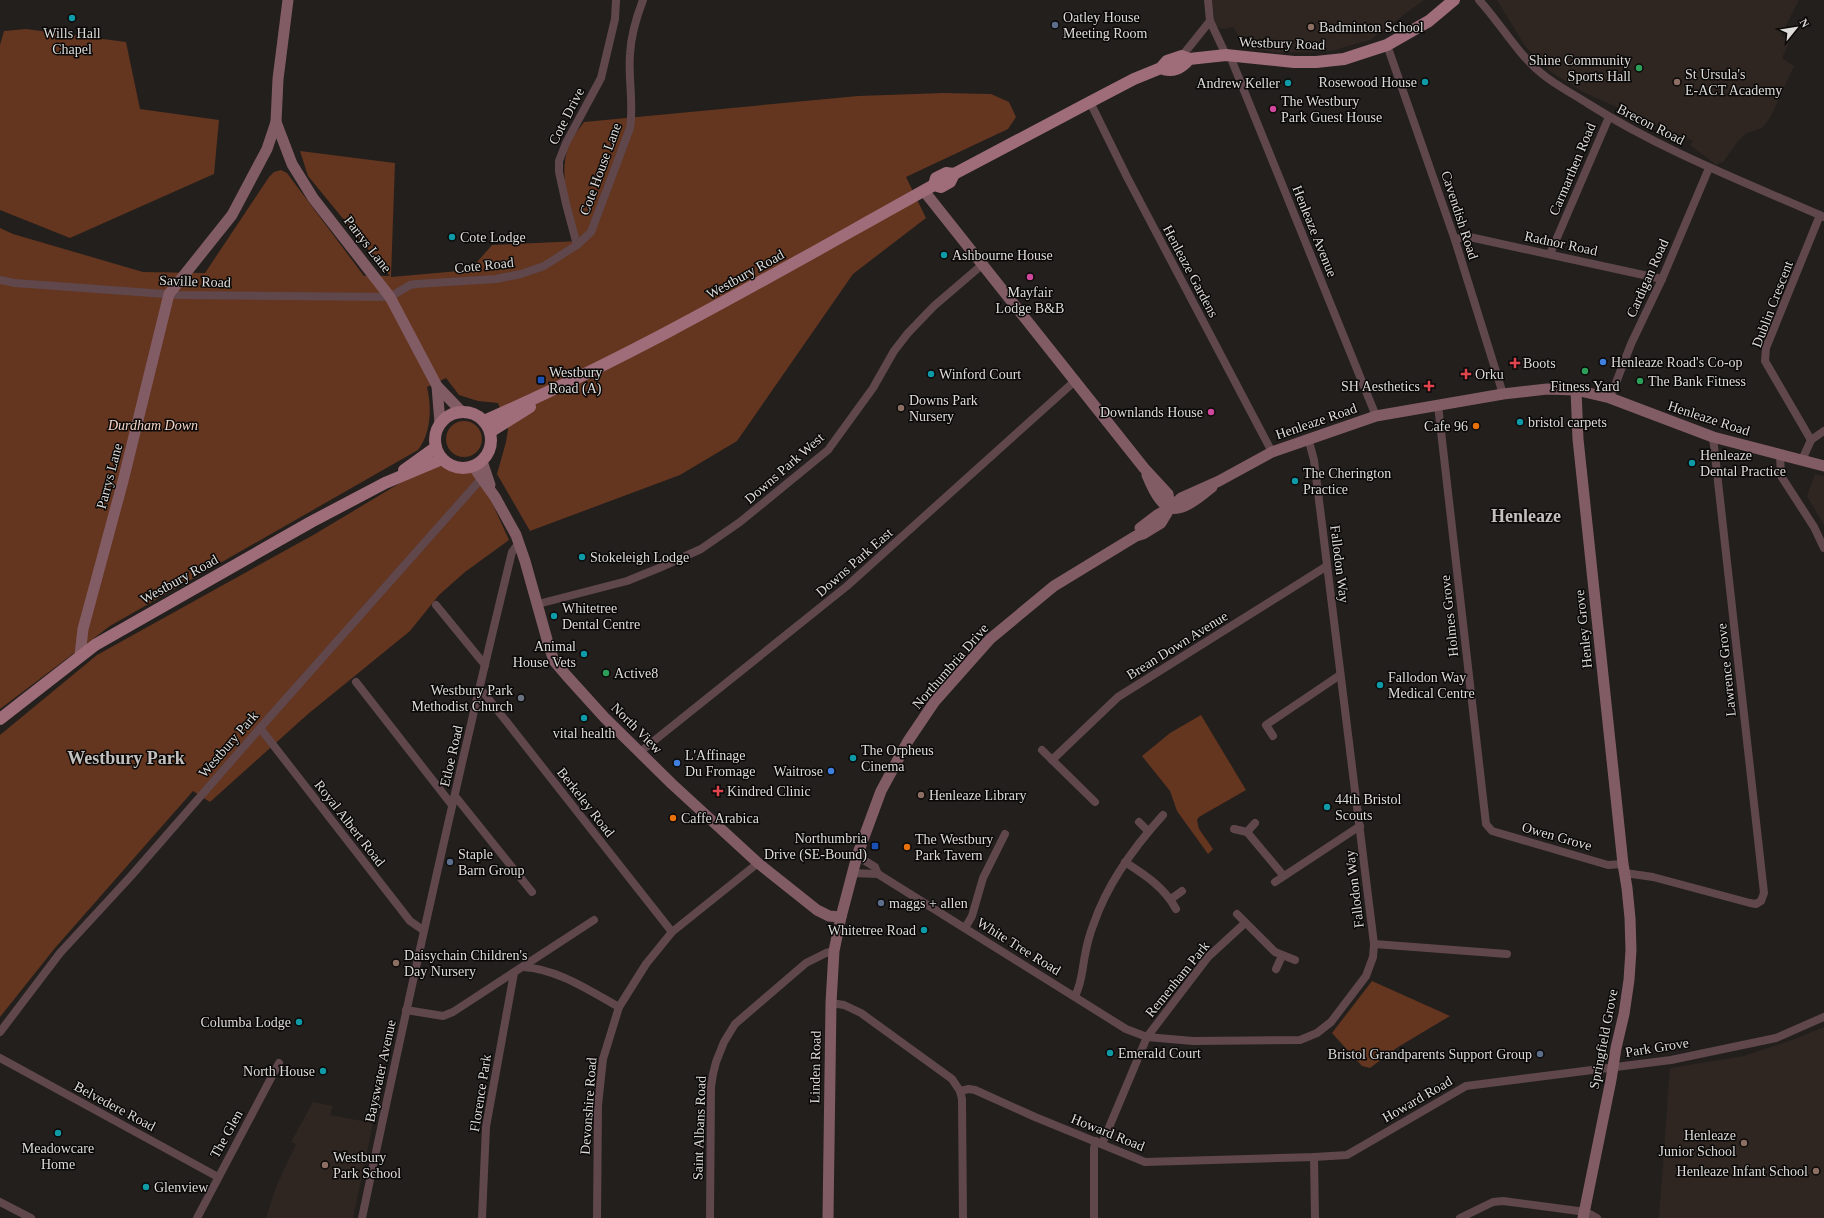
<svg xmlns="http://www.w3.org/2000/svg" width="1824" height="1218" viewBox="0 0 1824 1218" font-family="'Times New Roman',serif">
	<style>
		.built { fill: #2f2622 }
		.green { fill: #64351f }
		.lines { fill: none; stroke-linecap: round; stroke-linejoin: round }
		.street { stroke: #5f474c; stroke-width: 8 }
		.secondary { stroke: #825c65; stroke-width: 11 }
		.primary { stroke: #9e6d79; stroke-width: 12 }
		.culture-dot { fill: #0f9aa8; stroke: #0a0908; stroke-width: 1.5 }
		.service-dot { fill: #5c6f8a; stroke: #0a0908; stroke-width: 1.5 }
		.education-dot { fill: #8d6e63; stroke: #0a0908; stroke-width: 1.5 }
		.leisure-dot { fill: #2e9e5b; stroke: #0a0908; stroke-width: 1.5 }
		.hotel-dot { fill: #d1479c; stroke: #0a0908; stroke-width: 1.5 }
		.shop-dot { fill: #3f7fe0; stroke: #0a0908; stroke-width: 1.5 }
		.health-dot { fill: #e0444e; stroke: #0a0908; stroke-width: 1.5 }
		.transit-dot { fill: #1a4fb4; stroke: #0a0908; stroke-width: 1.5 }
		.food-dot { fill: #e8710a; stroke: #0a0908; stroke-width: 1.5 }
		.worship-dot { fill: #6b7280; stroke: #0a0908; stroke-width: 1.5 }
		.labels { text-anchor: middle; stroke-width: 3; stroke-linejoin: round; paint-order: stroke }
		.poi-label { font-size: 14px; fill: #dedcdb; stroke: #0a0908; text-anchor: start }
		.street-label { font-size: 14px; fill: #dedcdb; stroke: #0a0908 }
		.park-label { font-size: 14px; font-style: italic; fill: #f4d3c4; stroke: #0a0908 }
		.district-label { font-size: 18px; font-weight: bold; fill: #c3bfbd; stroke: #0a0908 }
	</style>
	<rect width="100%" height="100%" fill="#221f1d"/>
	<g class="built">
		<polygon points="1212,0 1424,0 1370,40 1331,51 1280,53 1248,48 1245,47 1233,27 1225,29 1219,28 1215,26"/>
		<polygon points="1497,0 1799,0 1781,35 1790,41 1782,58 1794,66 1770,118 1762,128 1747,133 1738,141 1724,161 1716,165 1690,145 1693,141 1583,92 1551,72 1525,46"/>
		<polygon points="1815,474 1824,476 1824,525 1807,496"/>
		<polygon points="1824,1027 1824,1218 1659,1218 1670,1068 1744,1056 1795,1039"/>
		<polygon points="313,1102 333,1106 330,1115 373,1123 353,1218 266,1218 276,1187 296,1144 291,1142"/>
	</g>
	<g class="green">
		<polygon points="26,29 126,42 140,109 219,120 214,174 70,238 0,210 0,45 4,31"/>
		<path d="M943,93L991,94L1009,102L1016,117L1008,129L906,177L926,218L853,274L737,441L680,475L530,531L497,474L506,442L508,429L498,403L478,401L459,395L446,378L427,387C432,408 431,433 418,450L110,626L0,709V228L13,234L143,272L205,273L269,177L274,172L281,170L287,173L364,276H390L308,176L300,151L395,163L391,277L470,270L492,245L579,241C571,210 557,176 569,145C572,137 579,129 584,122L858,96Z"/>
		<circle cx="464" cy="439" r="18"/>
		<polygon points="435,462 479,474 509,540 465,572 439,595 410,631 308,714 210,802 193,791 55,948 0,1017 0,735 97,655 315,534"/>
		<polygon points="1201,715 1246,790 1199,817 1197,820 1199,829 1213,849 1208,854 1177,811 1170,791 1142,756 1170,733"/>
		<polygon points="1372,981 1450,1016 1398,1047 1370,1068 1362,1066 1332,1033"/>
	</g>
	<g class="lines">
		<g class="street">
			<polyline points="1208,0 1210,21 1226,55"/>
			<path d="M1479,0C1501,24 1516,52 1541,73C1555,85 1572,93 1587,103C1661,150 1744,182 1824,217"/>
			<polyline points="1387,45 1455,240 1503,394"/>
			<polyline points="1182,56 1210,21"/>
			<polyline points="1230,56 1376,416"/>
			<polyline points="1090,102 1127,177 1272,452"/>
			<polyline points="1455,240 1465,236 1662,279"/>
			<polyline points="577,245 566,204 559,172 559,161 566,143 601,78 615,19 616,0"/>
			<polyline points="1550,254 1609,117"/>
			<path d="M0,280L15,283L179,295L390,297L410,285L416,284L496,279L521,274L544,266L577,245L591,232L630,128C634,104 628,79 630,54C631,35 636,18 643,0"/>
			<polyline points="1610,398 1631,344 1662,279 1709,168"/>
			<polyline points="1438,405 1486,824 1492,831 1608,865 1623,864"/>
			<polyline points="1811,440 1765,361 1766,348 1820,215"/>
			<polyline points="1780,455 1781,476 1814,527 1824,548"/>
			<polyline points="1802,460 1811,440 1824,431"/>
			<polyline points="538,604 627,581 659,568 701,549 740,522 828,450 873,388 894,351 908,333 934,306 983,264"/>
			<polyline points="436,605 485,665"/>
			<polyline points="356,682 452,805"/>
			<polyline points="480,688 672,932"/>
			<polyline points="260,728 410,921 423,930"/>
			<polyline points="1273,736 1266,725 1340,675"/>
			<polyline points="1042,750 1095,802"/>
			<polyline points="640,752 847,586 1076,380"/>
			<polyline points="1052,760 1118,697 1327,566"/>
			<polyline points="455,796 532,892"/>
			<polyline points="1139,822 1148,831"/>
			<polyline points="1234,829 1247,832 1255,823"/>
			<polyline points="1247,832 1283,875"/>
			<polyline points="857,856 875,867 878,874 1126,1029 1147,1037 1193,1041 1300,1040 1317,1033 1331,1022 1366,976 1373,957 1374,944 1314,460 1308,438"/>
			<path d="M1125,862C1145,875 1164,887 1176,909"/>
			<polyline points="852,873 878,874"/>
			<polyline points="1625,873 1653,877 1750,903 1756,904 1761,901 1764,893 1713,437"/>
			<polyline points="1275,882 1360,826"/>
			<polyline points="1171,899 1182,891"/>
			<polyline points="1237,914 1275,952 1295,960"/>
			<polyline points="965,928 972,916 983,878 1005,834"/>
			<polyline points="1374,944 1507,954"/>
			<path d="M523,967C558,969 590,991 619,1007"/>
			<polyline points="1276,969 1282,956"/>
			<path d="M1075,996C1082,983 1082,970 1085,955C1087,944 1090,933 1094,923C1108,882 1135,846 1163,815"/>
			<polyline points="831,1003 844,1005 861,1013 952,1079 960,1091 962,1099 963,1218"/>
			<polyline points="406,1010 443,1016 453,1012 594,920"/>
			<polyline points="0,1032 60,953 131,876 260,728 481,479"/>
			<polyline points="0,1058 218,1177"/>
			<polyline points="960,1091 969,1089 975,1090 1035,1117 1145,1162 1314,1157 1347,1155 1466,1086 1671,1060 1776,1038 1824,1017"/>
			<polyline points="1102,1144 1147,1037 1208,957 1245,923"/>
			<polyline points="1314,1157 1315,1218"/>
			<polyline points="0,1202 31,1218"/>
			<polyline points="197,1218 279,1063"/>
			<path d="M362,1218C409,995 458,773 512,552L519,543"/>
			<polyline points="482,1218 486,1127 514,973"/>
			<polyline points="597,1218 598,1105 603,1059 619,1007 646,964 672,932 758,863"/>
			<polyline points="710,1218 711,1087 713,1074 716,1062 724,1042 735,1024 806,963 826,953 834,951"/>
			<polyline points="1094,1218 1094,1148 1096,1141"/>
			<polyline points="1460,1218 1493,1202 1503,1201 1586,1212 1597,1218"/>
		</g>
		<g class="secondary">
			<polyline points="276,122 292,164 313,198 390,297 437,386 462,412"/>
			<polyline points="924,191 1144,468 1168,494 1170,508"/>
			<polyline points="437,386 440,423"/>
			<polyline points="1576,390 1578,439 1623,864 1627,888 1630,918 1631,950 1629,980 1624,1014 1616,1048 1611,1080 1583,1218"/>
			<polyline points="482,461 490,485"/>
			<polyline points="473,466 495,497 516,535 525,561 548,643 554,661 566,675 604,717 672,784 758,863 817,910 829,916 841,917"/>
			<path d="M1147,475C1165,519 1177,516 1212,487"/>
			<polyline points="1140,528 1157,515 1170,508"/>
			<polyline points="80,655 83,629 123,481 169,294 232,215 267,149 276,122 278,79 288,0"/>
			<polyline points="828,1218 831,1003 834,951 841,917 857,856 881,791 908,741 935,701 990,639 1054,586 1136,536 1143,534 1161,523 1170,508 1181,498 1219,481 1272,452 1376,416 1503,394 1547,389 1576,390 1610,398 1713,437 1824,466"/>
		</g>
		<g class="primary">
			<path d="M1161,68C1172,73 1182,68 1189,59"/>
			<polyline points="934,185 936,178 946,173 954,174"/>
			<circle cx="463" cy="440" r="28"/>
			<path d="M484,421C640,353 786,267 934,185L941,187L950,182L954,174L1090,102L1134,79L1161,68L1167,61L1182,56L1189,59L1226,55L1294,62H1316L1344,59L1387,45L1429,21L1454,0"/>
			<polyline points="490,432 530,407"/>
			<polyline points="404,470 436,447"/>
			<polyline points="0,719 95,645 311,522 385,483 442,459"/>
		</g>
	</g>
	<g class="culture-dot">
		<circle cx="72" cy="18" r="4"/>
		<circle cx="1425" cy="82" r="4"/>
		<circle cx="1288" cy="83" r="4"/>
		<circle cx="452" cy="237" r="4"/>
		<circle cx="944" cy="255" r="4"/>
		<circle cx="931" cy="374" r="4"/>
		<circle cx="1520" cy="422" r="4"/>
		<circle cx="1692" cy="463" r="4"/>
		<circle cx="1295" cy="481" r="4"/>
		<circle cx="582" cy="557" r="4"/>
		<circle cx="554" cy="616" r="4"/>
		<circle cx="584" cy="654" r="4"/>
		<circle cx="1380" cy="685" r="4"/>
		<circle cx="584" cy="718" r="4"/>
		<circle cx="853" cy="758" r="4"/>
		<circle cx="1327" cy="807" r="4"/>
		<circle cx="924" cy="930" r="4"/>
		<circle cx="299" cy="1022" r="4"/>
		<circle cx="1110" cy="1053" r="4"/>
		<circle cx="323" cy="1071" r="4"/>
		<circle cx="58" cy="1133" r="4"/>
		<circle cx="146" cy="1187" r="4"/>
	</g>
	<g class="service-dot">
		<circle cx="1055" cy="25" r="4"/>
		<circle cx="450" cy="862" r="4"/>
		<circle cx="881" cy="903" r="4"/>
		<circle cx="1540" cy="1054" r="4"/>
	</g>
	<g class="education-dot">
		<circle cx="1311" cy="27" r="4"/>
		<circle cx="1677" cy="82" r="4"/>
		<circle cx="901" cy="408" r="4"/>
		<circle cx="921" cy="795" r="4"/>
		<circle cx="396" cy="963" r="4"/>
		<circle cx="1744" cy="1143" r="4"/>
		<circle cx="325" cy="1165" r="4"/>
		<circle cx="1816" cy="1171" r="4"/>
	</g>
	<g class="leisure-dot">
		<circle cx="1639" cy="68" r="4"/>
		<circle cx="1585" cy="371" r="4"/>
		<circle cx="1640" cy="381" r="4"/>
		<circle cx="606" cy="673" r="4"/>
	</g>
	<g class="hotel-dot">
		<circle cx="1273" cy="109" r="4"/>
		<circle cx="1030" cy="277" r="4"/>
		<circle cx="1211" cy="412" r="4"/>
	</g>
	<g class="shop-dot">
		<circle cx="1603" cy="362" r="4"/>
		<circle cx="677" cy="763" r="4"/>
		<circle cx="831" cy="771" r="4"/>
	</g>
	<g class="health-dot">
		<path d="M1513 357h4v4h4v4h-4v4h-4v-4h-4v-4h4z"/>
		<path d="M1464 368h4v4h4v4h-4v4h-4v-4h-4v-4h4z"/>
		<path d="M1427 380h4v4h4v4h-4v4h-4v-4h-4v-4h4z"/>
		<path d="M716 785h4v4h4v4h-4v4h-4v-4h-4v-4h4z"/>
	</g>
	<g class="transit-dot">
		<rect x="537" y="376" width="8" height="8" rx="2"/>
		<rect x="871" y="842" width="8" height="8" rx="2"/>
	</g>
	<g class="food-dot">
		<circle cx="1476" cy="426" r="4"/>
		<circle cx="673" cy="818" r="4"/>
		<circle cx="907" cy="847" r="4"/>
	</g>
	<circle class="worship-dot" cx="521" cy="698" r="4"/>
	<g class="labels">
		<g class="poi-label">
			<text x="1063" y="22">Oatley House<tspan x="1063" dy="16">Meeting Room</tspan></text>
			<text x="1319" y="32">Badminton School</text>
			<text x="72" y="38" text-anchor="middle">Wills Hall<tspan x="72" dy="16">Chapel</tspan></text>
			<text x="1631" y="65" text-anchor="end">Shine Community<tspan x="1631" dy="16">Sports Hall</tspan></text>
			<text x="1685" y="79">St Ursula's<tspan x="1685" dy="16">E-ACT Academy</tspan></text>
			<text x="1417" y="87" text-anchor="end">Rosewood House</text>
			<text x="1280" y="88" text-anchor="end">Andrew Keller</text>
			<text x="1281" y="106">The Westbury<tspan x="1281" dy="16">Park Guest House</tspan></text>
			<text x="460" y="242">Cote Lodge</text>
			<text x="952" y="260">Ashbourne House</text>
			<text x="1030" y="297" text-anchor="middle">Mayfair<tspan x="1030" dy="16">Lodge B&amp;B</tspan></text>
			<text x="1611" y="367">Henleaze Road's Co-op</text>
			<text x="1523" y="368">Boots</text>
			<text x="549" y="377">Westbury<tspan x="549" dy="16">Road (A)</tspan></text>
			<text x="939" y="379">Winford Court</text>
			<text x="1475" y="379">Orku</text>
			<text x="1648" y="386">The Bank Fitness</text>
			<text x="1420" y="391" text-anchor="end">SH Aesthetics</text>
			<text x="1585" y="391" text-anchor="middle">Fitness Yard</text>
			<text x="909" y="405">Downs Park<tspan x="909" dy="16">Nursery</tspan></text>
			<text x="1203" y="417" text-anchor="end">Downlands House</text>
			<text x="1528" y="427">bristol carpets</text>
			<text x="1468" y="431" text-anchor="end">Cafe 96</text>
			<text x="1700" y="460">Henleaze<tspan x="1700" dy="16">Dental Practice</tspan></text>
			<text x="1303" y="478">The Cherington<tspan x="1303" dy="16">Practice</tspan></text>
			<text x="590" y="562">Stokeleigh Lodge</text>
			<text x="562" y="613">Whitetree<tspan x="562" dy="16">Dental Centre</tspan></text>
			<text x="576" y="651" text-anchor="end">Animal<tspan x="576" dy="16">House Vets</tspan></text>
			<text x="614" y="678">Active8</text>
			<text x="1388" y="682">Fallodon Way<tspan x="1388" dy="16">Medical Centre</tspan></text>
			<text x="513" y="695" text-anchor="end">Westbury Park<tspan x="513" dy="16">Methodist Church</tspan></text>
			<text x="584" y="738" text-anchor="middle">vital health</text>
			<text x="861" y="755">The Orpheus<tspan x="861" dy="16">Cinema</tspan></text>
			<text x="685" y="760">L'Affinage<tspan x="685" dy="16">Du Fromage</tspan></text>
			<text x="823" y="776" text-anchor="end">Waitrose</text>
			<text x="727" y="796">Kindred Clinic</text>
			<text x="929" y="800">Henleaze Library</text>
			<text x="1335" y="804">44th Bristol<tspan x="1335" dy="16">Scouts</tspan></text>
			<text x="681" y="823">Caffe Arabica</text>
			<text x="867" y="843" text-anchor="end">Northumbria<tspan x="867" dy="16">Drive (SE-Bound)</tspan></text>
			<text x="915" y="844">The Westbury<tspan x="915" dy="16">Park Tavern</tspan></text>
			<text x="458" y="859">Staple<tspan x="458" dy="16">Barn Group</tspan></text>
			<text x="889" y="908">maggs + allen</text>
			<text x="916" y="935" text-anchor="end">Whitetree Road</text>
			<text x="404" y="960">Daisychain Children's<tspan x="404" dy="16">Day Nursery</tspan></text>
			<text x="291" y="1027" text-anchor="end">Columba Lodge</text>
			<text x="1118" y="1058">Emerald Court</text>
			<text x="1532" y="1059" text-anchor="end">Bristol Grandparents Support Group</text>
			<text x="315" y="1076" text-anchor="end">North House</text>
			<text x="1736" y="1140" text-anchor="end">Henleaze<tspan x="1736" dy="16">Junior School</tspan></text>
			<text x="58" y="1153" text-anchor="middle">Meadowcare<tspan x="58" dy="16">Home</tspan></text>
			<text x="333" y="1162">Westbury<tspan x="333" dy="16">Park School</tspan></text>
			<text x="1808" y="1176" text-anchor="end">Henleaze Infant School</text>
			<text x="154" y="1192">Glenview</text>
		</g>
		<g class="street-label">
			<text transform="translate(1282 43) rotate(2)" y="5">Westbury Road</text>
			<text transform="translate(566 116) rotate(-63)" y="5">Cote Drive</text>
			<text transform="translate(1651 124) rotate(27)" y="5">Brecon Road</text>
			<text transform="translate(600 169) rotate(-70)" y="5">Cote House Lane</text>
			<text transform="translate(1572 169) rotate(-67)" y="5">Carmarthen Road</text>
			<text transform="translate(1460 215) rotate(72)" y="5">Cavendish Road</text>
			<text transform="translate(1315 231) rotate(68)" y="5">Henleaze Avenue</text>
			<text transform="translate(1561 243) rotate(12)" y="5">Radnor Road</text>
			<text transform="translate(368 244) rotate(52)" y="5">Parrys Lane</text>
			<text transform="translate(484 265) rotate(-6)" y="5">Cote Road</text>
			<text transform="translate(1191 271) rotate(62)" y="5">Henleaze Gardens</text>
			<text transform="translate(745 274) rotate(-29)" y="5">Westbury Road</text>
			<text transform="translate(1647 278) rotate(-66)" y="5">Cardigan Road</text>
			<text transform="translate(195 281) rotate(2)" y="5">Saville Road</text>
			<text transform="translate(1772 304) rotate(-69)" y="5">Dublin Crescent</text>
			<text transform="translate(1709 418) rotate(18)" y="5">Henleaze Road</text>
			<text transform="translate(1316 421) rotate(-19)" y="5">Henleaze Road</text>
			<text transform="translate(784 468) rotate(-41)" y="5">Downs Park West</text>
			<text transform="translate(109 476) rotate(-75)" y="5">Parrys Lane</text>
			<text transform="translate(854 562) rotate(-41)" y="5">Downs Park East</text>
			<text transform="translate(1340 564) rotate(83)" y="5">Fallodon Way</text>
			<text transform="translate(179 579) rotate(-29)" y="5">Westbury Road</text>
			<text transform="translate(1449 616) rotate(-96)" y="5">Holmes Grove</text>
			<text transform="translate(1583 629) rotate(-96)" y="5">Henley Grove</text>
			<text transform="translate(1177 645) rotate(-32)" y="5">Brean Down Avenue</text>
			<text transform="translate(950 666) rotate(-49)" y="5">Northumbria Drive</text>
			<text transform="translate(1726 670) rotate(-96)" y="5">Lawrence Grove</text>
			<text transform="translate(637 728) rotate(45)" y="5">North View</text>
			<text transform="translate(228 744) rotate(-49)" y="5">Westbury Park</text>
			<text transform="translate(451 756) rotate(-77)" y="5">Etloe Road</text>
			<text transform="translate(586 802) rotate(52)" y="5">Berkeley Road</text>
			<text transform="translate(350 823) rotate(52)" y="5">Royal Albert Road</text>
			<text transform="translate(1557 836) rotate(16)" y="5">Owen Grove</text>
			<text transform="translate(1354 889) rotate(-97)" y="5">Fallodon Way</text>
			<text transform="translate(1019 946) rotate(32)" y="5">White Tree Road</text>
			<text transform="translate(1177 979) rotate(-51)" y="5">Remenham Park</text>
			<text transform="translate(1603 1039) rotate(-79)" y="5">Springfield Grove</text>
			<text transform="translate(1657 1047) rotate(-9)" y="5">Park Grove</text>
			<text transform="translate(815 1067) rotate(-89)" y="5">Linden Road</text>
			<text transform="translate(380 1071) rotate(-78)" y="5">Bayswater Avenue</text>
			<text transform="translate(480 1093) rotate(-81)" y="5">Florence Park</text>
			<text transform="translate(1417 1099) rotate(-30)" y="5">Howard Road</text>
			<text transform="translate(115 1106) rotate(28)" y="5">Belvedere Road</text>
			<text transform="translate(588 1106) rotate(-86)" y="5">Devonshire Road</text>
			<text transform="translate(699 1128) rotate(-88)" y="5">Saint Albans Road</text>
			<text transform="translate(1108 1132) rotate(22)" y="5">Howard Road</text>
			<text transform="translate(226 1134) rotate(-61)" y="5">The Glen</text>
		</g>
		<g class="park-label">
			<text x="153" y="430">Durdham Down</text>
		</g>
		<g class="district-label">
			<text x="1526" y="522">Henleaze</text>
			<text x="126" y="764">Westbury Park</text>
		</g>
	</g>
	<g transform="translate(1796 28) rotate(60)" stroke="#0a0908" stroke-width="3" paint-order="stroke">
	<path d="M0-3L7 15L0 10L-7 15Z" fill="#dedcdb"/>
	<text y="-6" font-size="11" font-weight="bold" text-anchor="middle" fill="#dedcdb">N</text>
	</g>
</svg>
